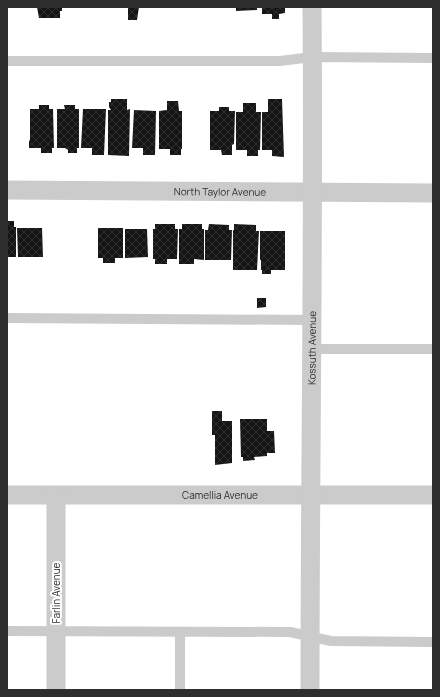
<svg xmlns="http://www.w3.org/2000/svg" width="440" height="697" viewBox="0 0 440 697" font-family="Manrope,sans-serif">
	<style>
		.building { fill: url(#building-cross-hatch) }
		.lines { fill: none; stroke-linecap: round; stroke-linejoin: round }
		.service { stroke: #cbcbcb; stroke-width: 10 }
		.minor { stroke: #cbcbcb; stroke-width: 19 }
		.labels { text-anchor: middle; stroke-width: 4; stroke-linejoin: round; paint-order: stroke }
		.street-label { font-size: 10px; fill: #2e2e2e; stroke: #fff }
	</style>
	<defs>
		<pattern id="building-cross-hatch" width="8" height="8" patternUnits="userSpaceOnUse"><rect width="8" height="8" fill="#151515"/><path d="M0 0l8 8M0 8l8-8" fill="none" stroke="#2f2f2f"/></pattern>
	</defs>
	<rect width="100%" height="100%" fill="#fff"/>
	<g class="building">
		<polygon points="37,7 62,7 62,11 60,11 60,18 39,18"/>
		<polygon points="121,7 139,7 137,20 128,20 128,8 121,8"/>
		<polygon points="236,7 257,7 257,10 236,11"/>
		<polygon points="262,7 285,7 285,13 279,14 279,19 272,19 272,14 262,14"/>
		<polygon points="111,99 127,99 127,110 130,109 129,156 108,155 108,110 111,110 109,107 109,102 111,102"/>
		<polygon points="268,99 282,99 284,157 272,156 272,150 262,150 262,112 268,112"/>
		<polygon points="167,101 178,101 179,111 182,111 182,149 181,149 181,155 170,155 170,149 159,149 159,111 167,110"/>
		<polygon points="243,103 256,103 256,112 261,112 260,150 258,150 258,156 247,156 247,150 236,150 236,112 243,112"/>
		<polygon points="39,105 49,105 49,109 53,109 54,148 52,148 52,153 41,153 41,148 29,148 29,141 30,140 30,109 39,109"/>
		<polygon points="64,105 75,105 75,109 79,109 79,148 77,148 77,153 68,153 68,150 65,148 57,148 57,109 65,109"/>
		<polygon points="219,107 229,107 229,111 235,111 234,144 232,145 232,155 222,155 221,150 210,150 210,111 219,111"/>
		<polygon points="83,109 106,109 104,155 92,155 92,148 81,148"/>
		<polygon points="134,110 156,111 155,155 143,155 143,148 132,148"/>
		<polygon points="7,221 14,221 14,227 16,227 16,257 7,257"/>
		<polygon points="155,224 175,224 175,229 178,229 177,259 167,259 167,264 155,264 155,259 153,259 153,229 155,229"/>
		<polygon points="182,224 202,224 202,229 204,229 204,260 194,259 194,264 179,264 179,229 182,229"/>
		<polygon points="209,224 229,225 229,230 232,230 231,260 205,260 205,230 208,230"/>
		<polygon points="234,224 256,225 256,231 259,231 257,270 233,270 233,230 234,230"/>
		<polygon points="17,228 42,228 43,257 18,257"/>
		<polygon points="98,228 123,228 123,258 115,258 115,263 103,263 103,258 98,258"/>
		<polygon points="125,229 147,229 148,257 125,258"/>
		<polygon points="260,231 285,231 285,270 271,270 271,274 262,274 262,270 261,270 261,260 260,260"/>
		<polygon points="257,298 266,298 266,307 257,308"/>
		<polygon points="212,411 222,411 222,421 232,421 232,463 215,465 215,435 212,435"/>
		<polygon points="240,419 267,419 267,431 274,431 275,453 267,453 267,456 254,457 255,460 243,461 243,457 241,457"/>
	</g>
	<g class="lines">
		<g class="service">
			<polyline points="7,61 280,61 312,57 433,58"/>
			<polyline points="7,318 312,320"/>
			<polyline points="312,349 433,349"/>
			<polyline points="7,631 290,632 331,641 433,642"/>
			<polyline points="180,632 180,690"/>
		</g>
		<g class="minor">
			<path id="s1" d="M7,190L433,193"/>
			<path id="s2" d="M7,495H433"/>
			<polyline points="56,690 56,495"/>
			<path id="s3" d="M310,690C310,462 314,235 312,7"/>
		</g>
	</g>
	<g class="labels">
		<g class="street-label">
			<text dy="4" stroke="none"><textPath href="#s1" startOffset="213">North Taylor Avenue</textPath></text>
			<text dy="4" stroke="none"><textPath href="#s3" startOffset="342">Kossuth Avenue</textPath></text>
			<text dy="4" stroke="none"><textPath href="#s2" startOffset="213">Camellia Avenue</textPath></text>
			<text transform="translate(56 593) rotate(-90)" y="4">Farlin Avenue</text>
		</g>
	</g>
	<rect width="440" height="697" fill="none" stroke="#2e2e2e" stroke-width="16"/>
</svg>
